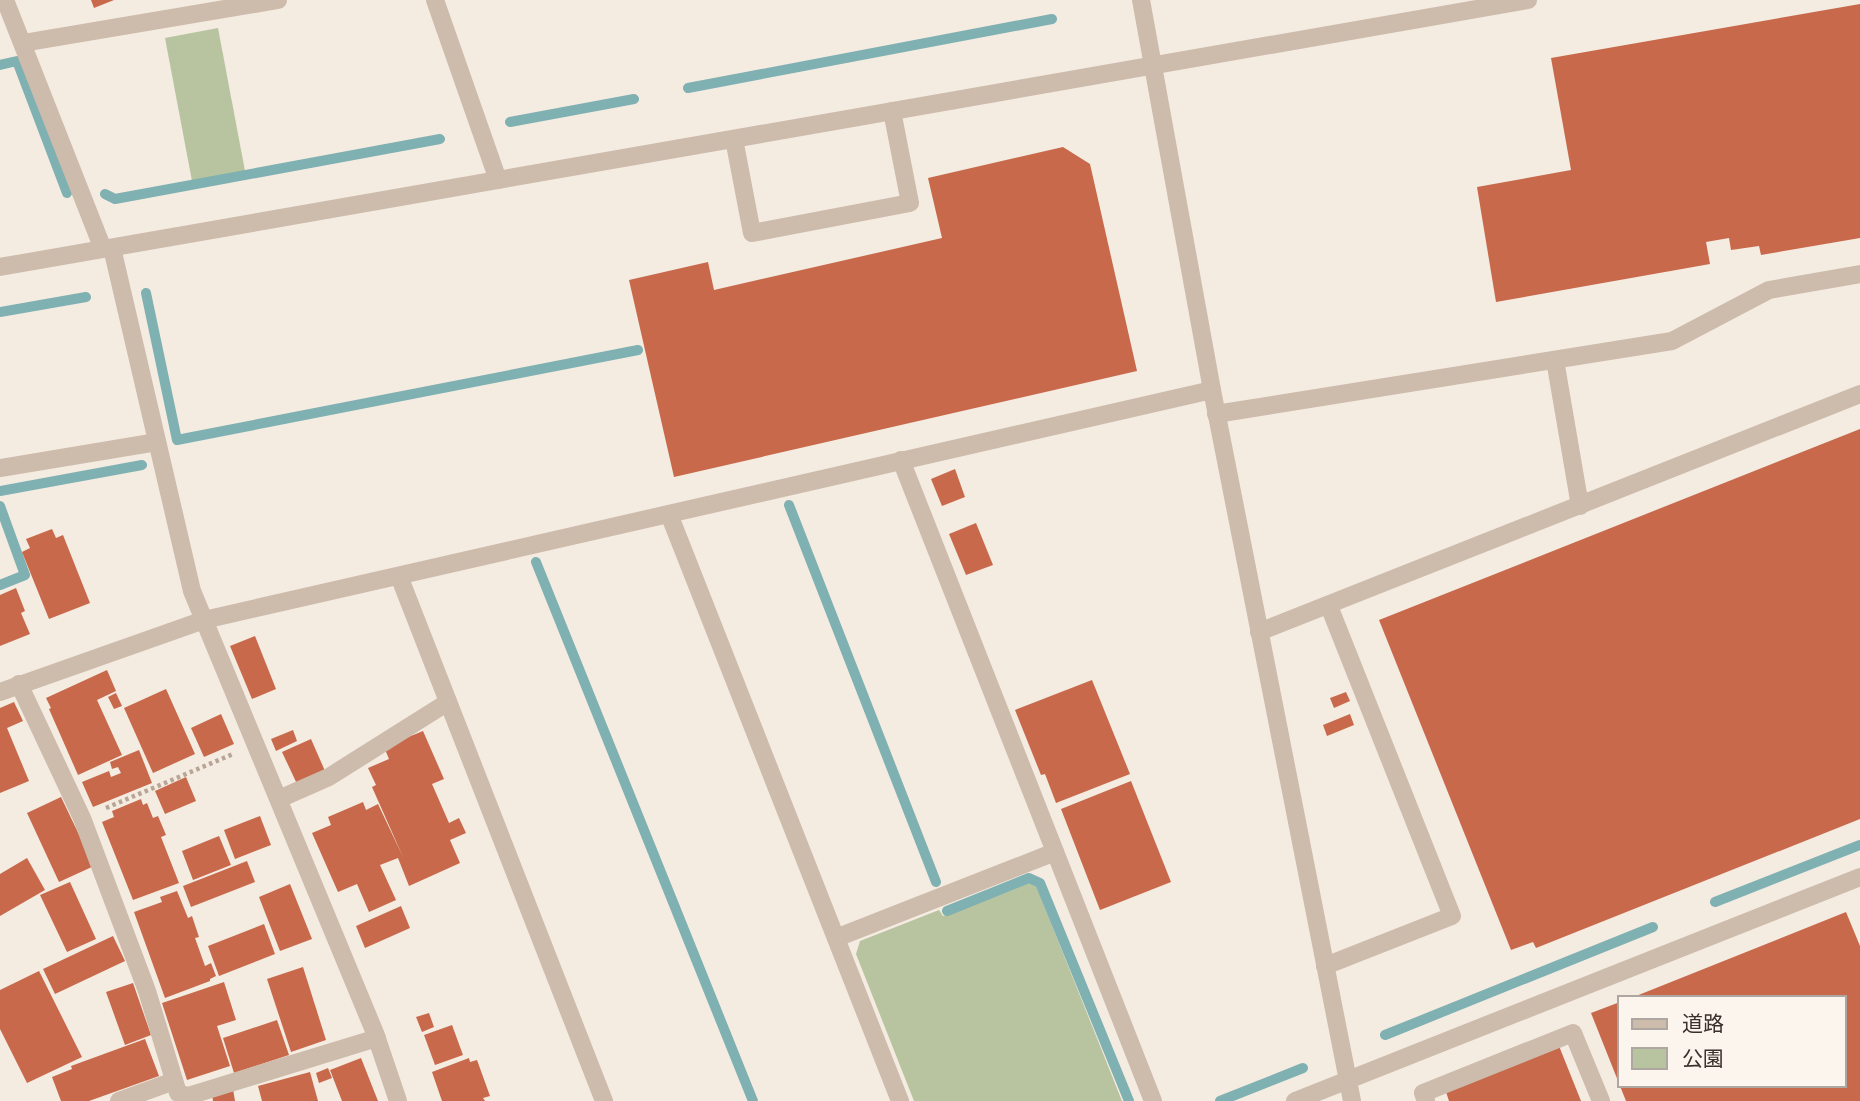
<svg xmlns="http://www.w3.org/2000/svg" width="1860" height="1101" viewBox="0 0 1860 1101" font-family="Roboto,'Noto Sans JP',sans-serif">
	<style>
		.green { fill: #b8c4a0 }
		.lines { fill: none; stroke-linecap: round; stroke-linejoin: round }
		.stream { stroke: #7fb0b2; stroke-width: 10 }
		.building { fill: #c8694b }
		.path { stroke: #b9a596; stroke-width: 4.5; stroke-dasharray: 3.5 3.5; stroke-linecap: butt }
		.minor { stroke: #cdbbac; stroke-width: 18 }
	</style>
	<rect width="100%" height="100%" fill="#f4ebe1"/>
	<g class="green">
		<polygon points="218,28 245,171 192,181 165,38"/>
		<polygon points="1032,881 1035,883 1122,1101 914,1101 856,954 860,941 939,910 943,916"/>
	</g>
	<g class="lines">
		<g class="stream">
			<polyline points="0,65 17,61 67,193"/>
			<polyline points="688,88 1052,19"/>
			<polyline points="510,122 634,99"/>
			<polyline points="105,194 115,199 440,139"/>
			<polyline points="146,293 177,440 638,350"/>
			<polyline points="0,312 86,297"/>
			<polyline points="0,491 142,465"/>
			<polyline points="789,505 936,882"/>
			<polyline points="0,506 25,575 0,585"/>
			<polyline points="536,562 753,1101"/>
			<polyline points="1715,902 1860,845"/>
			<polyline points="947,911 1029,878 1040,883 1129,1101"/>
			<polyline points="1385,1035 1653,927"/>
			<polyline points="1220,1101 1303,1068"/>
		</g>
	</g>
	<g class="building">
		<polygon points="91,0 114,0 94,8"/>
		<polygon points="1860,4 1860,238 1761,255 1759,246 1731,250 1729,238 1706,242 1710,264 1496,302 1477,187 1571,170 1551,58"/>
		<polygon points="1063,147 1090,164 1137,371 674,477 629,280 708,262 714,290 942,238 928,178"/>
		<polygon points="1860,429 1860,819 1536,948 1533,942 1511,950 1379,620"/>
		<polygon points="955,469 965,497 942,506 931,479"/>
		<polygon points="976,523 993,565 966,575 949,534"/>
		<polygon points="52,529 56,538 63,535 90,603 49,619 22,552 30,548 26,539"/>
		<polygon points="16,588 25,611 21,613 30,634 0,646 0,595"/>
		<polygon points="255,636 276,689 252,699 230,646"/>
		<polygon points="107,670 116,691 97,700 122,755 78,775 49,709 51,708 46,698"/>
		<polygon points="1092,680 1130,774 1056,803 1045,774 1041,775 1015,710"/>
		<polygon points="166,689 195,754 153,773 124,708"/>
		<polygon points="1346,692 1350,701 1334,708 1330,698"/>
		<polygon points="116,693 122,706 114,709 108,697"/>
		<polygon points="14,702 23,721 7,728 29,781 0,793 0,708"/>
		<polygon points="221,714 234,744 204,757 191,728"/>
		<polygon points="1350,714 1354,725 1327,736 1323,725"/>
		<polygon points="293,730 297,741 276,751 271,739"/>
		<polygon points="423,731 444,779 432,784 449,823 459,818 466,833 450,840 460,863 409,886 398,858 380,865 396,900 369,912 357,884 338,892 312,833 331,825 328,817 363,802 366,810 378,804 403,857 372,787 376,785 368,768 389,759 384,747"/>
		<polygon points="311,739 325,771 297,784 282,752"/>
		<polygon points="139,750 152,783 93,807 82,782 109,771 111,777 121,773 118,767 112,769 110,762"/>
		<polygon points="186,777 196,801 165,814 155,791"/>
		<polygon points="1131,781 1171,882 1100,910 1061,809"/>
		<polygon points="61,797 94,866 59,882 27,813"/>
		<polygon points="141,799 143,805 147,803 153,818 158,816 166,835 161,837 179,883 133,900 102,822 114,817 112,811"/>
		<polygon points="260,816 271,845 235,859 224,830"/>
		<polygon points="219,836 231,865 193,880 182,851"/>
		<polygon points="27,858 45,890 0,916 0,874"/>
		<polygon points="247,861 255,882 191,907 183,886"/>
		<polygon points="70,882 96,939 67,952 40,895"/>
		<polygon points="290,884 312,939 280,951 259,897"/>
		<polygon points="177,891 188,918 192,916 199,937 195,938 205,966 211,963 216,976 210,979 210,981 165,998 134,912 162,902 160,897"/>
		<polygon points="401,906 410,928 365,948 356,926"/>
		<polygon points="1846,912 1860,946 1860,1101 1626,1101 1591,1013 1620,1002 1620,1085 1844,1085 1844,998 1631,998"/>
		<polygon points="264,924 275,954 219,976 208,946"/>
		<polygon points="113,936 125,961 55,994 43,969"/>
		<polygon points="303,967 326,1040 291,1052 267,979"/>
		<polygon points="39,971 82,1057 27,1083 0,1029 0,990"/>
		<polygon points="224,982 236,1020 217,1026 230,1066 187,1080 162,1003"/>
		<polygon points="133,983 151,1035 125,1045 106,992"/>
		<polygon points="429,1013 434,1027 422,1032 416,1017"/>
		<polygon points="277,1020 289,1055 234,1073 223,1038"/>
		<polygon points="452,1025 463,1055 435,1065 424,1035"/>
		<polygon points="145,1039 159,1076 89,1101 61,1101 52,1077 72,1069 71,1066"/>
		<polygon points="1559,1046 1581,1101 1449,1101 1446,1092"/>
		<polygon points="361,1058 378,1101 342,1101 330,1070"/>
		<polygon points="469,1058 470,1062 477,1060 490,1096 483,1098 485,1101 442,1101 432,1072"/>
		<polygon points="328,1068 332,1078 319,1083 316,1073"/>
		<polygon points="310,1072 318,1101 262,1101 258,1086"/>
		<polygon points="233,1089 235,1101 213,1101 212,1094"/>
	</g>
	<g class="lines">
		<polyline class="path" points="106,808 233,754"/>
		<g class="minor">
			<polyline points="5,0 103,249"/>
			<polyline points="435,0 498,180"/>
			<polyline points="1141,0 1212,390 1352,1101"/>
			<polyline points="23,43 278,0"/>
			<polyline points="734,139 752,233 910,203 892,111"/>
			<polyline points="112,248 192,591 375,1033 398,1101"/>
			<polyline points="0,267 1528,0"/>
			<polyline points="1555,360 1580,506"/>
			<polyline points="1216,414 1672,341 1769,290 1860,274"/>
			<polyline points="901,460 1153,1101"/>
			<polyline points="0,468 157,442"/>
			<polyline points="669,514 900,1101"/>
			<polyline points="399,576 604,1101"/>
			<polyline points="1259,632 1860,394"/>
			<polyline points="19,684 82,818 147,991 178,1093 188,1096 377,1038"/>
			<polyline points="0,692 204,620 1212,390"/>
			<polyline points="279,799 329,777 448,702"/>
			<polyline points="836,938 1055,852"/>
			<polyline points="1325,966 1452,916 1329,606"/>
			<polyline points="119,1101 174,1081"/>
			<polyline points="1295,1101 1860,877"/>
			<polyline points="1426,1101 1423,1093 1573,1033 1601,1101"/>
		</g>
	</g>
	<rect x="1618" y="996" width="228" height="91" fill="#fbf5ee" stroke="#aea6a0" stroke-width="2"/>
	<rect x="1632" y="1019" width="35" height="10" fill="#cdbbac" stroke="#aea6a0" stroke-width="2"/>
	<text x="1682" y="1031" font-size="21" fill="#3b302b">道路</text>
	<rect x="1632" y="1048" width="35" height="21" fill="#b8c4a0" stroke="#aea6a0" stroke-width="2"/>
	<text x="1682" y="1066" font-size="21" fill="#3b302b">公園</text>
</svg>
